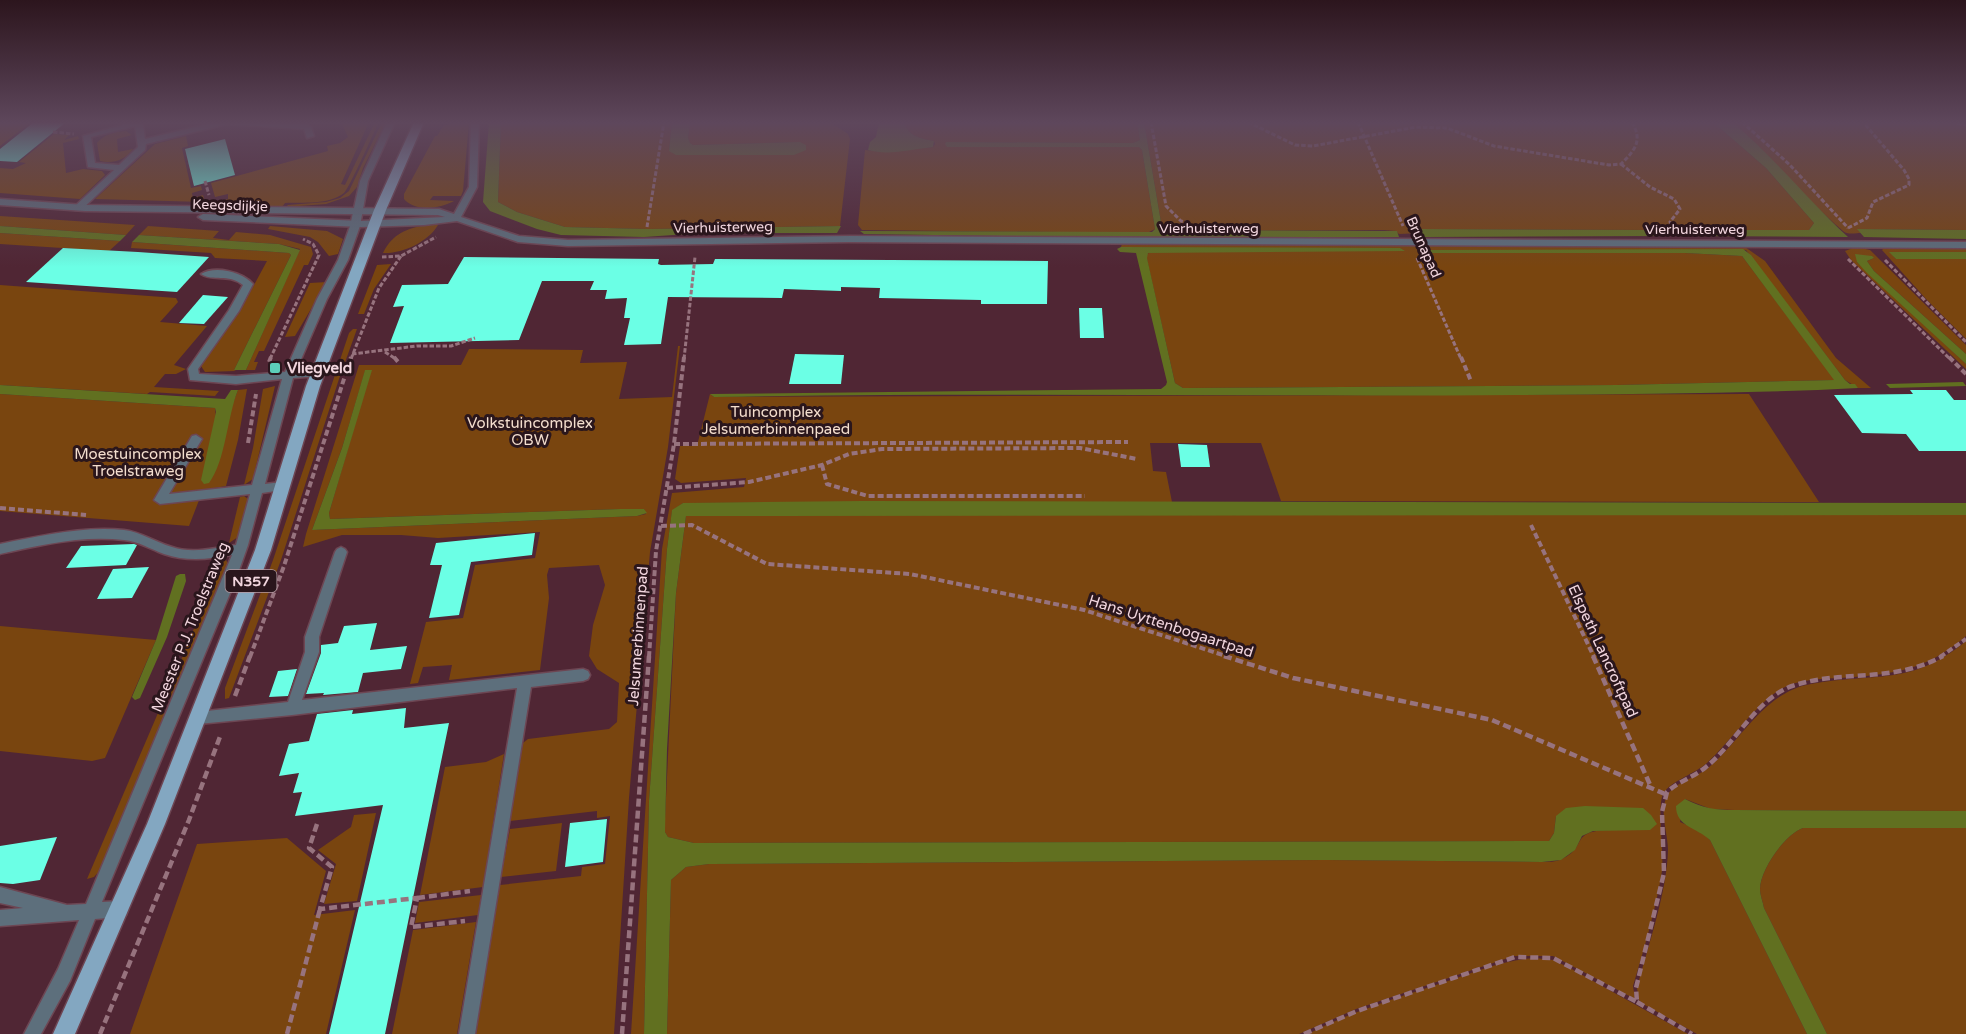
<svg xmlns="http://www.w3.org/2000/svg" width="1966" height="1034" viewBox="0 0 1966 1034" font-family="'Varela Round',sans-serif">
	<style>
		.green { fill: #79450f; fill-rule: evenodd }
		.water { fill: #617020 }
		.building { fill: #6bffe5 }
		.lines { fill: none; stroke-linecap: round; stroke-linejoin: round }
		.service-casing { stroke: #6d4653; stroke-width: 3 }
		.minor-casing { stroke: #6d4653; stroke-width: 3 }
		.primary-casing { stroke: #6d4653; stroke-width: 3 }
		.path-far2 { stroke: #97737e; stroke-width: 3; stroke-dasharray: 4.5 2; stroke-linecap: butt }
		.path-far1 { stroke: #97737e; stroke-width: 4; stroke-dasharray: 6 3; stroke-linecap: butt }
		.path { stroke: #97737e; stroke-width: 4.5; stroke-dasharray: 8 4; stroke-linecap: butt }
		.service { fill: #5d6f7c; fill-rule: evenodd }
		.minor { fill: #5d6f7c; fill-rule: evenodd }
		.primary { fill: #83a7c1; fill-rule: evenodd }
		.poi-dot { fill: #5cceba; stroke: #2a161c; stroke-width: 2 }
		.labels { text-anchor: middle; stroke-width: 6; stroke-linejoin: round; paint-order: stroke }
		.far-street-label { font-size: 14px; fill: #f2d6de; stroke: #2a161c }
		.shield { fill: #2a161c; stroke: #b69ca4; stroke-width: 1.5 }
		.shield-label { font-size: 14px; font-weight: bold; fill: #f2d6de }
		.poi-label { font-size: 15px; font-weight: bold; fill: #f2d6de; stroke: #2a161c; text-anchor: start }
		.park-label { font-size: 15px; fill: #f4dece; stroke: #2a161c }
		.street-label { font-size: 15px; fill: #f2d6de; stroke: #2a161c }
	</style>
	<rect width="100%" height="100%" fill="#502634"/>
	<g class="green">
		<polygon points="0,122 31,122 0,146"/>
		<path d="M341,122H369L341,184L345,185L375,122H379C373,134 349,189 344,193C329,205 303,202 285,203L282,207L217,206L216,202L228,199V194L215,197L211,183L328,151L327,146L340,143L348,137Z"/>
		<polygon points="382,122 386,122 363,168 357,187 349,196 326,204 286,207 288,205 326,202 340,198 349,191"/>
		<path d="M451,122H469L463,191L461,196H433L430,200L454,201C439,209 415,212 404,199V194L435,136H437L444,125H449Z"/>
		<polygon points="501,122 672,122 669,151 800,142 693,145 690,143 688,138 690,122 830,122 848,134 850,139 840,226 648,229 565,227 517,212 498,202"/>
		<path d="M904,122H1137L1140,140L1133,143L946,142L947,147H1139L1142,150L1155,229L1147,233L862,230L858,225L865,150L884,152L933,147L935,144L934,141C920,138 909,137 904,122Z"/>
		<polygon points="1144,122 1713,122 1766,168 1814,223 1809,230 1687,230 1688,233 1655,233 1653,230 1420,229 1421,233 1399,234 1396,231 1383,230 1171,231 1162,228"/>
		<path d="M1732,122H1966V230L1858,229L1861,233C1856,233 1847,235 1843,231C1804,198 1772,156 1732,122Z"/>
		<path d="M126,131L132,135L117,139L118,152L133,149C125,160 113,164 100,161L97,143C104,134 115,132 126,131Z"/>
		<polygon points="54,134 69,135 64,140 78,136 79,139 63,143 66,173 83,169 102,171 105,175 80,199 0,193 0,168 13,169 26,163 19,162"/>
		<polygon points="186,136 188,146 182,148 191,188 201,186 202,190 192,193 193,198 203,195 205,202 95,199 155,144"/>
		<polygon points="0,216 135,225 126,235 0,226"/>
		<path d="M427,225H438C428,242 402,254 383,253C392,234 407,228 427,225Z"/>
		<polygon points="148,226 219,231 213,238 229,240 236,232 270,235 311,247 313,254 308,265 304,265 264,351 259,351 254,362 258,362 255,370 246,370 300,249 279,244 139,235"/>
		<polygon points="270,226 327,231 343,239 338,254 329,256 318,242 310,237 268,229"/>
		<polygon points="0,233 120,241 109,251 0,244"/>
		<polygon points="132,242 289,253 291,255 234,370 236,371 205,372 201,366 240,311 267,261 215,258 211,253 131,248"/>
		<polygon points="1122,244 1742,245 1765,261 1836,358 1871,388 1858,388 1845,380 1746,250 1429,253 1685,253 1742,256 1835,380 1617,385 1183,388 1175,383 1146,255 1150,252 1228,249 1121,247"/>
		<polygon points="1856,247 1870,250 1966,345 1966,354 1874,271 1867,261 1874,258 1857,262 1966,364 1966,369 1851,260 1845,251"/>
		<polygon points="1884,248 1966,248 1966,252 1890,252 1896,259 1966,259 1966,339 1927,300 1882,250"/>
		<polygon points="391,264 374,289 364,314 358,314 377,265"/>
		<polygon points="327,282 295,336 285,337 310,283"/>
		<polygon points="0,285 176,298 178,302 160,322 207,326 174,365 186,369 176,374 165,374 154,387 219,391 215,396 150,392 147,394 0,385"/>
		<polygon points="353,329 357,329 339,379 281,560 229,698 225,699 225,688 273,560 349,333"/>
		<path d="M678,346H680L668,447L650,552L629,798L614,1034H476L500,885L581,876L582,867L605,864L610,816L597,818V811L510,821L523,743L528,739L609,729L617,722L619,683L597,669L589,656L593,625L605,585L599,565L549,568L547,575L549,598L540,670L449,680L452,665L423,667L418,683L410,684L426,622L463,618L475,565L535,558L540,532L438,538L401,535H342L303,547L306,534L359,365H461L469,349L583,350L580,363L627,362L619,399L672,397ZM371,370L329,513L330,519L620,509H644L646,514L637,516L312,530L342,448L365,371Z"/>
		<polygon points="275,386 253,479 244,485 253,448 263,389"/>
		<polygon points="247,389 238,440 226,486 203,490 189,526 0,511 0,394 215,408 220,457 231,408 238,390"/>
		<polygon points="710,394 714,397 1749,394 1819,502 1281,501 1261,443 1150,443 1153,471 1166,472 1172,502 683,503 672,511 667,549 649,801 644,1034 631,1034 662,549 672,493 744,487 746,478 681,483 675,479 680,446 697,446"/>
		<polygon points="244,496 248,499 238,537 229,543 240,497"/>
		<path d="M698,514L1966,515V636C1926,671 1890,675 1839,678C1821,679 1798,679 1781,689C1756,704 1730,742 1707,763C1696,773 1669,782 1663,794C1657,808 1664,851 1662,871C1656,909 1644,949 1633,986L1635,999L1553,956H1514L1356,1009L1299,1034H667L671,880L686,867L709,864L1326,860L1542,862C1548,862 1556,862 1562,859C1588,847 1569,831 1609,830L1556,816L1554,833L1549,841H1538L694,843L668,837L665,832V818L676,593L686,516Z"/>
		<polygon points="226,560 228,564 175,695 164,702 221,562"/>
		<polygon points="0,626 156,640 105,758 92,761 0,751"/>
		<path d="M1966,641V811L1734,810L1711,809L1685,799L1680,822L1701,831L1710,840L1807,1034H1697L1643,1004L1639,1000L1637,988C1648,946 1667,892 1668,850C1668,833 1659,812 1667,796C1673,783 1697,777 1708,768C1742,740 1764,692 1811,684C1876,672 1910,687 1966,641Z"/>
		<polygon points="162,710 166,715 102,868 94,877 87,879 158,713"/>
		<polygon points="504,754 483,887 420,895 445,767 486,762"/>
		<polygon points="376,813 357,901 324,904 336,864 318,850 351,827 354,815"/>
		<polygon points="562,823 556,871 501,877 510,829"/>
		<path d="M1803,828H1966V1034H1827L1764,908C1763,902 1760,895 1760,889C1760,870 1785,834 1803,828Z"/>
		<polygon points="287,838 326,871 314,915 355,910 326,1034 130,1034 197,844"/>
		<polygon points="481,895 478,915 415,923 419,902"/>
		<polygon points="476,922 457,1034 392,1034 413,930"/>
		<path d="M1535,958L1553,960L1568,967L1688,1034H1308C1350,1012 1397,998 1442,983C1473,973 1503,960 1535,958Z"/>
	</g>
	<g class="water">
		<polygon points="489,122 501,122 498,202 517,212 565,227 648,229 841,226 837,233 702,233 644,237 561,235 537,229 490,211 483,202"/>
		<polygon points="672,122 690,122 688,138 690,143 693,145 800,142 806,145 806,150 794,155 676,155 669,151"/>
		<path d="M879,122H904C909,137 920,138 934,141L933,147C913,149 888,156 868,150L870,142L876,137Z"/>
		<polygon points="1137,122 1144,122 1162,228 1165,230 1397,231 1399,237 1147,238 864,234 860,231 1152,232 1155,229 1142,150 1139,147 947,147 945,144 946,142 1133,143 1140,140"/>
		<path d="M1713,122H1732C1774,157 1808,200 1848,237L1691,236L1686,230H1809L1814,223L1766,168Z"/>
		<polygon points="0,226 126,235 120,241 0,233"/>
		<polygon points="1419,229 1653,230 1658,236 1424,237"/>
		<polygon points="1857,229 1966,230 1966,239 1864,237"/>
		<polygon points="139,235 279,244 300,250 246,370 234,370 291,255 289,253 132,242"/>
		<path d="M1121,247L1400,248L1405,251L1148,253L1147,258L1175,383L1183,388L1617,385L1834,380L1742,256L1685,253H1429L1426,250L1743,249L1751,255L1845,380L1850,384H1855L1858,388C1745,394 1632,394 1519,395C1251,397 982,392 714,397L710,394L1161,389L1166,385L1167,382L1136,253L1120,252L1117,249Z"/>
		<polygon points="1889,252 1966,252 1966,259 1896,259"/>
		<polygon points="1855,254 1872,256 1874,258 1867,261 1874,271 1966,354 1966,364 1867,273 1857,262"/>
		<polygon points="365,370 372,370 329,513 330,519 620,509 644,509 647,513 637,516 312,530 342,448"/>
		<polygon points="1963,382 1966,386 1890,388 1886,384"/>
		<path d="M0,385L225,399L231,390H238C227,417 226,460 209,483L204,484L201,480L216,412L215,408L0,394Z"/>
		<polygon points="863,501 1966,503 1966,515 686,516 676,593 667,749 665,832 668,837 694,843 1538,841 1549,841 1554,833 1556,816 1566,808 1585,806 1643,808 1651,815 1657,824 1650,830 1593,831 1582,836 1575,850 1561,860 1542,862 1326,860 709,864 686,867 671,880 667,1034 644,1034 649,801 667,549 672,510 683,503"/>
		<polygon points="180,574 185,574 186,581 167,637 140,698 135,700 132,697 156,640 176,576"/>
		<path d="M1685,799C1702,808 1716,810 1734,810L1966,811V828H1803C1785,834 1760,870 1760,889C1760,895 1763,902 1764,908L1827,1034H1807L1710,840C1696,827 1676,827 1676,806Z"/>
	</g>
	<g class="building">
		<polygon points="34,122 66,122 17,162 0,161 0,149"/>
		<polygon points="225,139 235,175 194,186 185,149"/>
		<polygon points="63,248 138,252 209,257 177,292 26,282"/>
		<polygon points="464,257 659,259 658,264 661,265 713,264 715,259 1048,261 1047,304 981,304 981,300 879,298 880,288 841,287 841,291 784,289 782,298 668,297 661,344 624,345 630,318 624,318 627,298 605,299 607,290 590,290 594,281 542,281 519,340 390,343 404,306 393,307 402,285 448,284"/>
		<polygon points="203,295 228,297 204,324 179,323"/>
		<polygon points="1079,308 1102,308 1104,338 1080,338"/>
		<polygon points="795,354 844,355 841,384 789,384"/>
		<polygon points="1910,390 1946,390 1954,400 1966,400 1966,451 1919,451 1906,434 1862,433 1834,395 1913,394"/>
		<polygon points="1178,444 1207,445 1210,467 1181,467"/>
		<polygon points="535,533 532,555 471,562 459,615 429,618 442,565 430,565 436,543"/>
		<polygon points="134,544 137,545 126,565 66,568 81,546"/>
		<polygon points="149,567 132,598 97,599 113,569"/>
		<polygon points="377,623 370,650 407,646 401,669 363,673 358,692 323,695 324,693 306,694 321,653 321,645 338,643 344,626"/>
		<polygon points="297,669 288,696 269,697 278,671"/>
		<polygon points="406,708 404,728 449,723 385,1034 329,1034 383,805 295,816 302,792 293,793 299,773 279,776 289,744 309,741 317,714 353,710 352,714"/>
		<polygon points="607,819 603,862 565,867 570,823"/>
		<polygon points="57,837 40,880 13,884 0,883 0,846"/>
	</g>
	<g class="lines">
		<defs>
			<g id="service">
				<path d="M133,122H147L143,124L145,139L216,122L307,124L311,127L314,136L307,138L304,129L227,124L146,144L145,150L81,210H75V206L114,170L88,167L83,136ZM135,126L138,147L119,165L95,163L91,137Z"/>
				<path d="M387,122H395L368,181L360,226L348,260L327,299L296,371L318,368L323,372L318,376L293,378L265,484L282,482L288,486L282,490L262,493L248,545L236,579L102,902L120,901L126,903L128,909L126,915L120,917L95,919L70,981L41,1034H24L58,969L79,920L0,926V910L23,908L0,903V887L67,905L86,904L232,555C209,559 187,562 164,554C150,549 138,541 124,540C83,535 40,545 0,554V544C40,536 82,526 124,530C141,532 155,542 172,547C192,554 215,548 236,545L250,494L160,504L154,500L192,436L196,435L202,439L169,494L252,485L282,379L236,384L190,380L188,369L229,310L243,285C228,273 213,282 201,274C215,265 243,272 253,284L239,311L198,369L199,374L236,376L285,372L317,299L338,260L350,226L360,181Z"/>
				<polygon points="341,547 345,549 347,552 319,637 319,652 302,700 583,669 588,671 590,675 588,679 583,681 531,687 475,1034 459,1034 517,688 292,715 198,724 193,722 191,718 193,714 198,712 288,702 305,652 305,637 335,552 337,549"/>
			</g>
			<polygon id="minor" points="471,122 479,122 477,187 461,217 519,236 568,240 849,236 1966,242 1966,248 849,242 568,246 518,242 457,221 424,225 361,227 203,220 198,217 203,214 361,221 445,217 438,215 85,211 0,205 0,199 85,205 439,209 454,214 469,187"/>
			<polygon id="primary" points="414,122 424,122 386,210 320,386 271,550 165,824 75,1034 53,1034 147,824 255,550 306,386 374,210"/>
		</defs>
		<use href="#service" class="service-casing"/>
		<use href="#minor" class="minor-casing"/>
		<use href="#primary" class="primary-casing"/>
		<g class="path-far2">
			<polyline points="1151,122 1166,206 1181,221 1189,223"/>
			<path d="M1248,122L1295,145L1313,146L1416,127L1447,128L1494,146L1609,165L1621,164C1635,150 1643,141 1632,122"/>
			<polyline points="1358,122 1403,226"/>
			<polyline points="1742,122 1790,165 1848,228"/>
			<polyline points="1951,122 1966,125"/>
			<polyline points="53,132 74,134"/>
			<polyline points="1621,164 1650,187 1674,199 1680,209 1670,222 1673,227"/>
			<polyline points="205,181 209,195"/>
			<polyline points="647,227 664,122"/>
			<polyline points="1848,228 1867,218 1873,202 1909,185 1909,179 1904,170 1863,122"/>
			<polyline points="382,257 401,256 436,237"/>
			<polyline points="1417,258 1461,359"/>
			<polyline points="1848,259 1950,359"/>
			<polyline points="1885,260 1966,342"/>
			<polyline points="385,352 396,359"/>
			<polyline points="352,354 417,346 451,346 475,338"/>
			<polyline points="270,359 319,255 313,244 303,239"/>
			<polyline points="351,359 379,288 401,256"/>
			<polyline points="684,359 695,257"/>
		</g>
		<g class="path-far1">
			<polyline points="394,357 399,363"/>
			<polyline points="1461,357 1471,381"/>
			<polyline points="1949,357 1966,374"/>
			<polyline points="269,362 271,357"/>
			<polyline points="248,443 256,394"/>
			<polyline points="674,444 1128,442"/>
			<polyline points="822,465 827,484 868,496 1085,496"/>
			<polyline points="667,488 749,482 822,465 849,454 882,449 1080,448 1137,459"/>
			<polyline points="0,508 86,515"/>
			<polyline points="1531,525 1594,657"/>
			<polyline points="661,526 692,525 767,564 910,574 1084,610 1229,657"/>
			<polyline points="250,657 284,566 351,357"/>
			<polyline points="649,657 656,551 674,444 684,357"/>
			<polyline points="1940,657 1966,639"/>
		</g>
		<g class="path">
			<polyline points="1224,656 1293,678 1492,720 1665,794"/>
			<polyline points="1593,656 1651,787"/>
			<polyline points="235,696 250,656"/>
			<polyline points="317,824 309,848 332,867 320,909 417,898 411,927 465,921"/>
			<polyline points="417,898 470,891"/>
			<polyline points="1637,1002 1692,1034"/>
			<polyline points="100,1034 189,820 221,734"/>
			<polyline points="287,1034 320,909"/>
			<polyline points="622,1034 649,656"/>
			<path d="M1304,1034L1357,1011L1515,957L1553,958L1637,1002L1636,988L1664,873L1662,812L1667,792C1679,781 1694,777 1706,767C1734,745 1757,698 1792,686C1843,669 1891,684 1943,656"/>
		</g>
		<use href="#service" class="service"/>
		<use href="#minor" class="minor"/>
		<use href="#primary" class="primary"/>
	</g>
	<linearGradient id="sky" x2="0" y2="1"><stop stop-color="#2c151d"/><stop offset="0.46" stop-color="#5e475c"/><stop offset="1" stop-color="#5e475c" stop-opacity="0"/></linearGradient>
	<rect width="1966" height="267" fill="url(#sky)"/>
	<rect class="poi-dot" x="269" y="362" width="12" height="12" rx="3"/>
	<g class="labels">
		<g class="far-street-label">
			<text transform="translate(230 205) rotate(2)" y="5">Keegsdijkje</text>
			<text transform="translate(723 227) rotate(-1)" y="5">Vierhuisterweg</text>
			<text x="1209" y="233">Vierhuisterweg</text>
			<text x="1695" y="234">Vierhuisterweg</text>
			<text transform="translate(1424 247) rotate(66)" y="5">Brunapad</text>
		</g>
		<rect class="shield" x="225.5" y="570" width="51" height="22" rx="4.5"/>
		<g class="shield-label">
			<text x="251" y="586">N357</text>
		</g>
		<g class="poi-label">
			<text x="287" y="373">Vliegveld</text>
		</g>
		<g class="park-label">
			<text x="776" y="417">Tuincomplex<tspan x="776" dy="17">Jelsumerbinnenpaed</tspan></text>
			<text x="530" y="428">Volkstuincomplex<tspan x="530" dy="17">OBW</tspan></text>
			<text x="138" y="459">Moestuincomplex<tspan x="138" dy="17">Troelstraweg</tspan></text>
		</g>
		<g class="street-label">
			<text transform="translate(1171 626) rotate(18)" y="5">Hans Uyttenbogaartpad</text>
			<text transform="translate(190 627) rotate(-68)" y="5">Meester P.J. Troelstraweg</text>
			<text transform="translate(638 636) rotate(-86)" y="5">Jelsumerbinnenpad</text>
			<text transform="translate(1603 651) rotate(65)" y="5">Elspeth Lancroftpad</text>
		</g>
	</g>
</svg>
